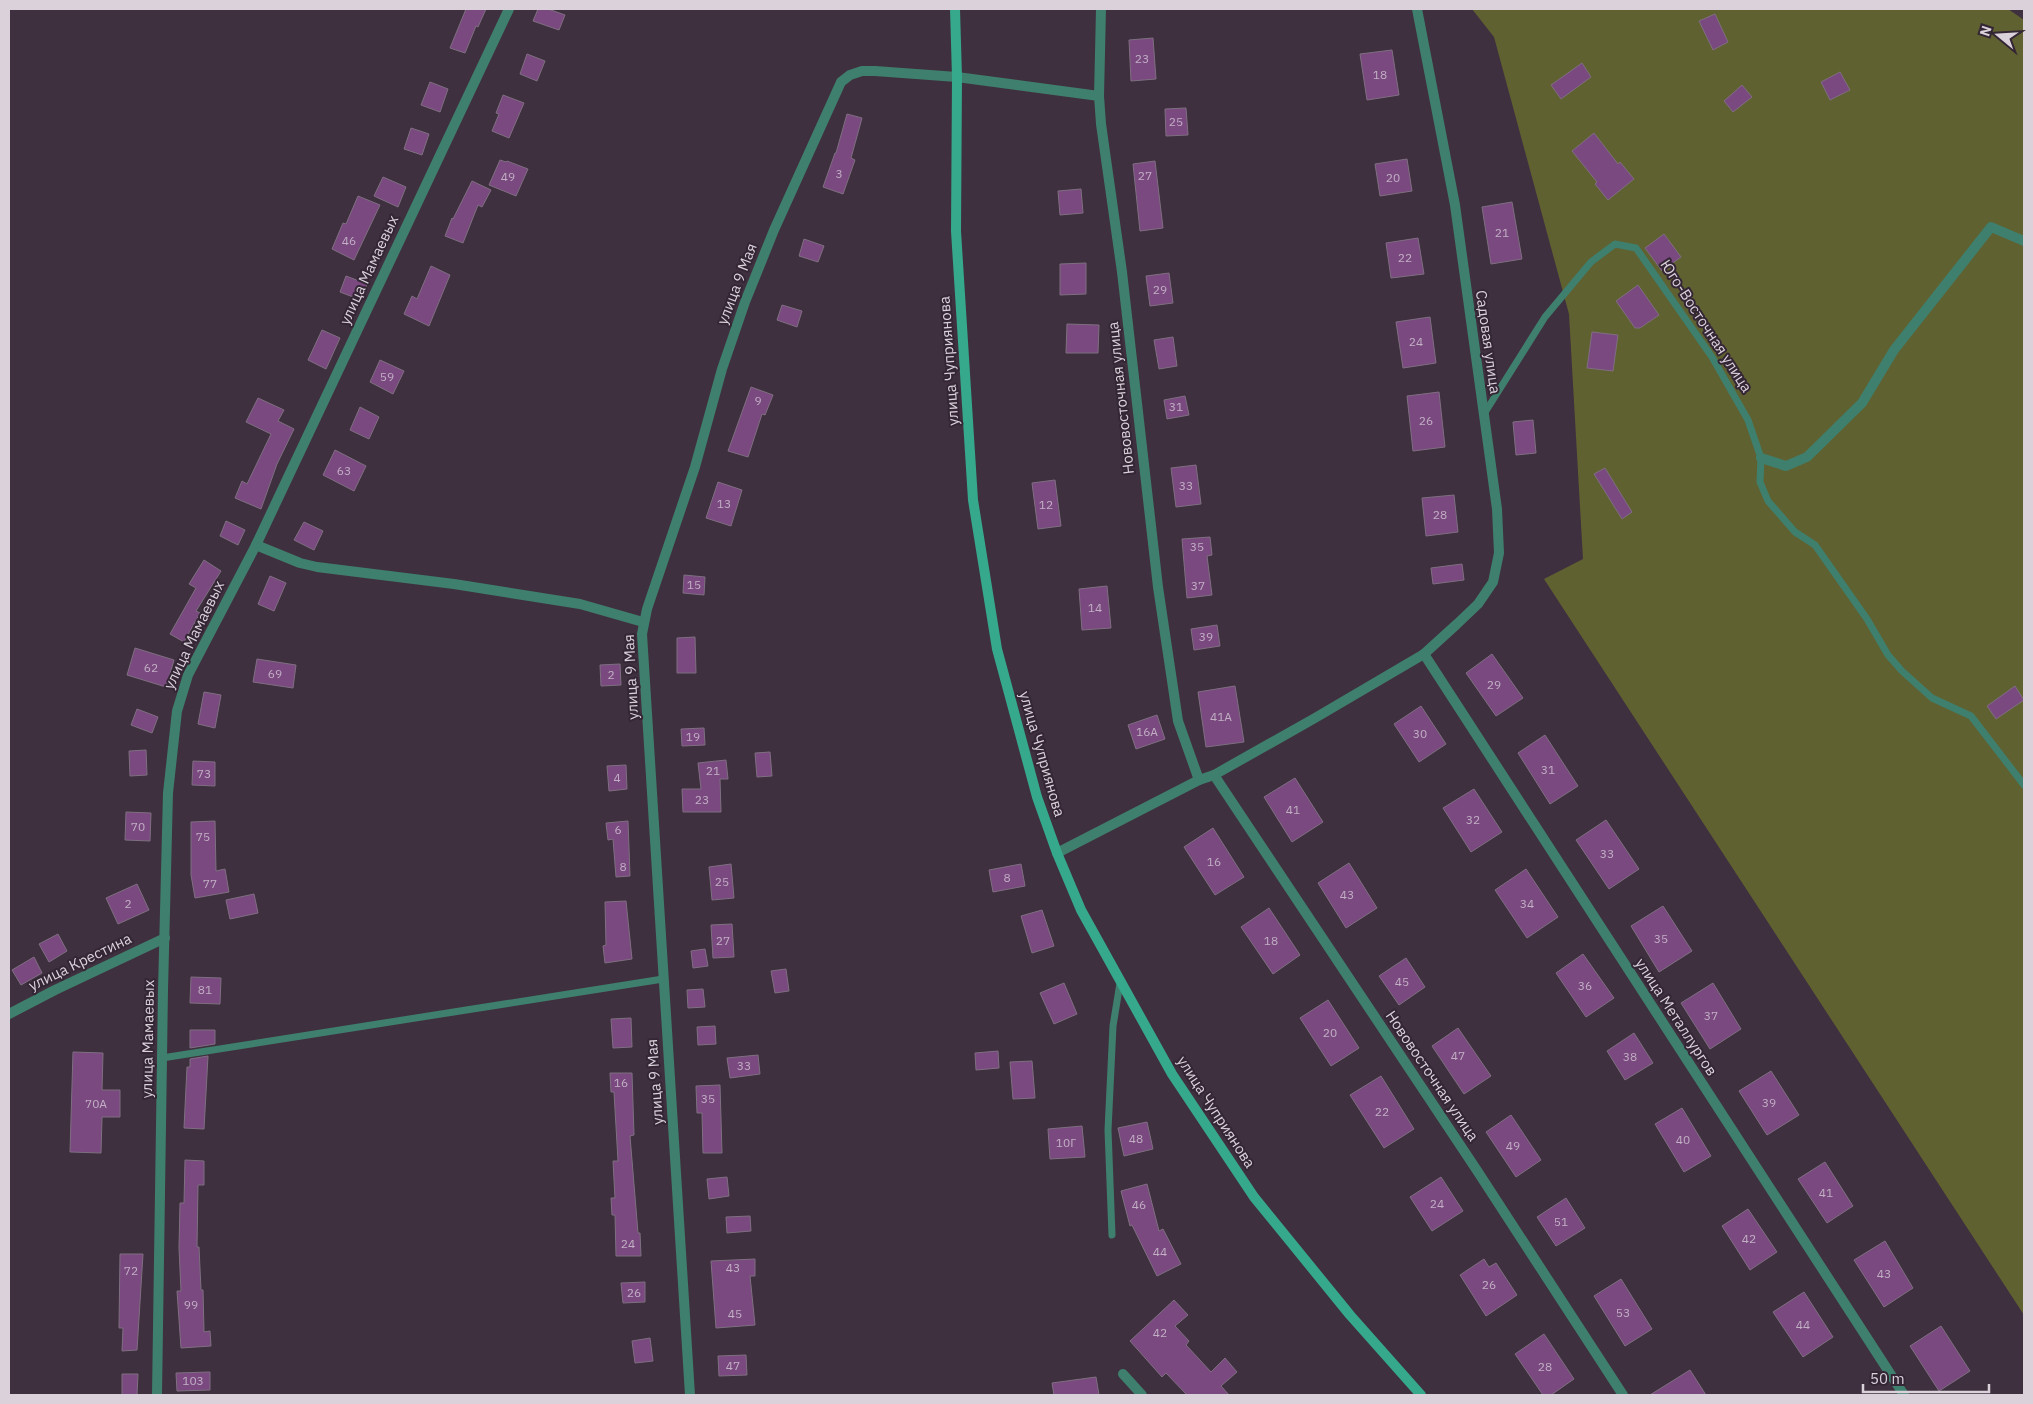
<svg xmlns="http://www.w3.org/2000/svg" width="2033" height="1404" viewBox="0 0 2033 1404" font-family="'IBM Plex Sans',sans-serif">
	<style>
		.green { fill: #606130 }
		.building { fill: #79497f; stroke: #7f6f81 }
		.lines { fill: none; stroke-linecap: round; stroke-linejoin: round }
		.lane { stroke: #3f7f6d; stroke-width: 7 }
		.street { stroke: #3f7f6d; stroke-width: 10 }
		.secondary { stroke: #36a88c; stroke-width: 10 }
		.labels { text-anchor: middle; stroke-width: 4; stroke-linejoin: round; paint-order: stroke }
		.number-label { font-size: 12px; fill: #c2afc4 }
		.street-label { font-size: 15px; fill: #dad1db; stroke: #342635 }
	</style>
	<rect width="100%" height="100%" fill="#3f303f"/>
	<polygon class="green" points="1472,9 2008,9 2024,20 2024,1315 1544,579 1583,559 1569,314 1494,37"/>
	<g class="building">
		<polygon points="466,9 486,9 478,27 476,26 465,53 450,48"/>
		<polygon points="538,9 548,9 565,15 559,30 533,21"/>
		<polygon points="1715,14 1728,42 1713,50 1699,21"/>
		<polygon points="1153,38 1156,79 1131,81 1129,40"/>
		<polygon points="1392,50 1399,95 1367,100 1360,54"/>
		<polygon points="527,54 545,61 537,81 520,74"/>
		<polygon points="1582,63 1591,77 1561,99 1551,85"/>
		<polygon points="1840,72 1850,90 1830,100 1821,82"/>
		<polygon points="430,82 448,89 440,112 421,105"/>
		<polygon points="1742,85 1752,97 1733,112 1724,101"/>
		<polygon points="503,95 524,103 509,138 492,131 499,114 496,113"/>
		<polygon points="1186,108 1188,135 1166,136 1165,109"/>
		<polygon points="847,114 862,118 851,158 855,160 843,194 823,187 835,153 836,153"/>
		<polygon points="411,128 429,134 422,155 404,149"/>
		<polygon points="1594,133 1618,164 1620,162 1634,179 1608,200 1595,184 1597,182 1572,151"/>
		<polygon points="1407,159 1412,191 1380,196 1375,164"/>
		<polygon points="500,160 506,162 507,161 528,169 516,196 489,185"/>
		<polygon points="1155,161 1163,228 1140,231 1133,164"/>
		<polygon points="383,177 406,187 398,207 374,196"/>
		<polygon points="472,181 491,190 482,207 478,205 463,243 445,236 452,218 453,219"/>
		<polygon points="1081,189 1083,213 1060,215 1058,191"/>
		<polygon points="358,196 380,205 354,260 332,249 343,223 346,224"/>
		<polygon points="1512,202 1522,259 1491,264 1482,207"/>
		<polygon points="1664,234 1681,257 1662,271 1645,248"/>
		<polygon points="1418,238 1424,274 1391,278 1386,243"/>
		<polygon points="804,239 824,246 818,262 799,256"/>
		<polygon points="1086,263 1086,294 1060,295 1060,264"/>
		<polygon points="431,266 450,275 429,326 404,314 412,296 417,299"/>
		<polygon points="1169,273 1173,303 1150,306 1146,276"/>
		<polygon points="346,276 367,284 361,300 340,292"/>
		<polygon points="1638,285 1659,315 1640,328 1635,328 1616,301"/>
		<polygon points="782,305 802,311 797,327 777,320"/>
		<polygon points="1430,317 1436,363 1403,368 1396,322"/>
		<polygon points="1067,324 1099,325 1098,353 1066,353"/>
		<polygon points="322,330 340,338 326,369 308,360"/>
		<polygon points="1592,332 1618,335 1613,371 1587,368"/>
		<polygon points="1173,337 1177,366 1159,369 1154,340"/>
		<polygon points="380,360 404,371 393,394 370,382"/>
		<polygon points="751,387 773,395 765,415 762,414 748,457 728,451"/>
		<polygon points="1439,392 1445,447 1413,451 1407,396"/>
		<polygon points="1185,396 1189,415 1167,419 1164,400"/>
		<polygon points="258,398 284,410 278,421 294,429 277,464 261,509 235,498 242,481 247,484 271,434 246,422"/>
		<polygon points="360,407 379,417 369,439 350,430"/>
		<polygon points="1533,420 1536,453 1516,455 1513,422"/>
		<polygon points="335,450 366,466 354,491 323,475"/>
		<polygon points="1196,465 1201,504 1176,507 1171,468"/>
		<polygon points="1605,468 1632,512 1622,519 1594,474"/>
		<polygon points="1055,480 1061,526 1038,529 1032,483"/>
		<polygon points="718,482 742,490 731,526 706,518"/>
		<polygon points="1454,495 1458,532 1426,536 1422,498"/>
		<polygon points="226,521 245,530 238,545 220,536"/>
		<polygon points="304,522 323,531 314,550 294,540"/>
		<polygon points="1210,537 1212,555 1207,556 1212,595 1187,598 1182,539"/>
		<polygon points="204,560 221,571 196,611 200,613 184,642 170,634 196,588 189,584"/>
		<polygon points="1462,564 1464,580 1433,584 1431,568"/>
		<polygon points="684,575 705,577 704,595 683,593"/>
		<polygon points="270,576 286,583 274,611 258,604"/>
		<polygon points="1107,586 1111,628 1082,630 1079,589"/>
		<polygon points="1217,625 1220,646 1194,650 1191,629"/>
		<polygon points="695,637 696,673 677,673 677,638"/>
		<polygon points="135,648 174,660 166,687 127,675"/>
		<polygon points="1492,654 1523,698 1496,716 1466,673"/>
		<polygon points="257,659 296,665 293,688 253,682"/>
		<polygon points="620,664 621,685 601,686 600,665"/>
		<polygon points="1235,686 1244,742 1206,747 1198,692"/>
		<polygon points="2015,686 2024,700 1996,719 1987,706"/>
		<polygon points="204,692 221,695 215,728 198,724"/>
		<polygon points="1421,706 1446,744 1419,762 1394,724"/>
		<polygon points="137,709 158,717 152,733 131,725"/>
		<polygon points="1157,715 1165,739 1136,749 1128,725"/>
		<polygon points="704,728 705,745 682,746 681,729"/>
		<polygon points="1545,735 1578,786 1550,804 1518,753"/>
		<polygon points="146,750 147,775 130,776 129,751"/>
		<polygon points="770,752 772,776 757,777 755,753"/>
		<polygon points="726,760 728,779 720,779 721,812 683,812 682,789 701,789 698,763"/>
		<polygon points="193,761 215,762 215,786 192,785"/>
		<polygon points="626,765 627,789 609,791 607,766"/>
		<polygon points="1295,778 1323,822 1292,842 1264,797"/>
		<polygon points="1474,789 1502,832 1471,852 1443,808"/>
		<polygon points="126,812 151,813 150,841 125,840"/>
		<polygon points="1606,820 1639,869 1609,889 1576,840"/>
		<polygon points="215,821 216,871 225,869 229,892 195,898 191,875 191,822"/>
		<polygon points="628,821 630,876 616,877 613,839 608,840 606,823"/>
		<polygon points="1213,828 1244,877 1215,895 1184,847"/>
		<polygon points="1349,863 1377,908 1346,928 1318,883"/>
		<polygon points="731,864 734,898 712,900 709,867"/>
		<polygon points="1021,864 1025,886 993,892 989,870"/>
		<polygon points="1526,869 1558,917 1527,938 1495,890"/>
		<polygon points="137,884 149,910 118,924 106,898"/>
		<polygon points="254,894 258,913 230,919 226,900"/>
		<polygon points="626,901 632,959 605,963 603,946 606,945 605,902"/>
		<polygon points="1663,906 1692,951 1659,972 1631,926"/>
		<polygon points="1269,908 1300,955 1273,974 1241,927"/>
		<polygon points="1042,910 1054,946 1032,953 1021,916"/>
		<polygon points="732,924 734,957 713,958 711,925"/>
		<polygon points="58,934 67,951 49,962 39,944"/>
		<polygon points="705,949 708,966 693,968 691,951"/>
		<polygon points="1583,954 1614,998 1586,1017 1556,973"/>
		<polygon points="34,957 42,973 21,985 12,970"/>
		<polygon points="1406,958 1425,987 1399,1005 1379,976"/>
		<polygon points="786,969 789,991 775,993 771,971"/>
		<polygon points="191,977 221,978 220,1004 190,1003"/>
		<polygon points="1064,983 1077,1014 1054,1024 1040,993"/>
		<polygon points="1713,983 1741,1029 1710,1049 1681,1003"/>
		<polygon points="703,989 705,1007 688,1008 687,990"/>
		<polygon points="1328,1000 1359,1048 1331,1066 1300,1018"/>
		<polygon points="631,1018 632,1047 613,1048 611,1019"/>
		<polygon points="715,1026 716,1044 698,1045 697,1027"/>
		<polygon points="1458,1028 1491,1076 1464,1094 1432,1046"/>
		<polygon points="190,1030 215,1030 215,1044 190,1048"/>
		<polygon points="1634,1033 1653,1063 1625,1080 1607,1051"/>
		<polygon points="998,1051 999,1068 976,1070 975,1053"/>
		<polygon points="73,1052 103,1053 102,1090 120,1090 120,1117 102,1117 101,1153 70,1152"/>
		<polygon points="758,1055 760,1074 730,1078 727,1058"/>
		<polygon points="208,1056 204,1129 184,1128 187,1067 190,1067 190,1059"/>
		<polygon points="1032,1061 1035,1098 1013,1099 1010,1062"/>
		<polygon points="1771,1071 1799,1115 1767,1135 1739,1091"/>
		<polygon points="610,1073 632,1073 634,1135 630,1136 638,1233 640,1233 641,1256 616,1256 615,1215 612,1215 611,1198 615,1198 613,1161 618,1161 614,1092 611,1092"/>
		<polygon points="1381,1076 1414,1129 1384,1148 1350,1095"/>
		<polygon points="720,1085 722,1153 703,1153 702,1113 697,1113 696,1086"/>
		<polygon points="1682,1108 1711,1156 1684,1172 1655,1124"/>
		<polygon points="1511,1115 1541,1160 1516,1177 1486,1132"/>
		<polygon points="1147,1122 1153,1149 1124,1156 1118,1128"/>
		<polygon points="1082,1126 1085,1157 1050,1159 1048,1129"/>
		<polygon points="185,1160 204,1161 204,1185 198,1185 197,1247 199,1247 201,1290 203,1290 204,1332 210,1331 211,1346 181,1348 177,1291 181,1291 179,1248 180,1203 184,1203"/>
		<polygon points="1825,1162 1853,1206 1827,1223 1798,1179"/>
		<polygon points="727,1177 729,1196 709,1199 707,1179"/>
		<polygon points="1441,1177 1463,1211 1432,1231 1410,1197"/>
		<polygon points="1147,1184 1159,1231 1163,1229 1181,1264 1157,1276 1132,1225 1130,1226 1121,1191"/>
		<polygon points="1566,1198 1585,1228 1556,1246 1537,1217"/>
		<polygon points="1748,1209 1777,1252 1750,1270 1722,1226"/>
		<polygon points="750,1216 751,1231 727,1233 726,1217"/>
		<polygon points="1885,1241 1913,1288 1884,1307 1854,1260"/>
		<polygon points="120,1254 143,1254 137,1350 122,1351 123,1328 119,1328"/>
		<polygon points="755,1259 755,1276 750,1276 755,1325 716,1328 711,1261"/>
		<polygon points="1484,1259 1489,1267 1496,1263 1517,1295 1486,1316 1460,1275"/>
		<polygon points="1621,1279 1652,1329 1625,1346 1594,1296"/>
		<polygon points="645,1282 645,1302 623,1303 621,1283"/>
		<polygon points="1804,1292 1833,1337 1803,1357 1773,1312"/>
		<polygon points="1174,1300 1188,1315 1175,1326 1189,1341 1186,1345 1211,1372 1225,1358 1237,1372 1221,1386 1229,1395 1187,1395 1166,1373 1162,1377 1130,1341"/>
		<polygon points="1941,1326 1970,1371 1939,1391 1910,1346"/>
		<polygon points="1544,1334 1574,1379 1551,1395 1543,1395 1515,1354"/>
		<polygon points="650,1338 653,1361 635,1363 632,1341"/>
		<polygon points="746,1355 747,1375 719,1376 718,1356"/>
		<polygon points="1690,1370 1706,1395 1650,1395"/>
		<polygon points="210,1372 210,1390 177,1391 176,1373"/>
		<polygon points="122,1374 138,1374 137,1395 122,1395"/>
		<polygon points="1096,1377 1099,1395 1054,1395 1052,1383"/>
	</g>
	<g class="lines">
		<g class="lane">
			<polyline points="1484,414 1545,317 1591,262 1615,244 1636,248 1712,357 1748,420 1761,458 1760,482 1768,501 1795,532 1815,545 1867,619 1888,655 1902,671 1932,698 1971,716 2024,785"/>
			<polyline points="162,1058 663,979"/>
			<polyline points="1112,1235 1108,1130 1113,1026 1120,983"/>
		</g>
		<g class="street">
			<polyline points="1101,9 1099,96 1101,124 1122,272 1158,587 1178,721 1199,780"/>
			<polyline points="1761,458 1786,466 1807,457 1862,403 1894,350 1991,227 2024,241"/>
			<polyline points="256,545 300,563 317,567 454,584 580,604 643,622"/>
			<polyline points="1424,654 1904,1395"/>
			<polyline points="1214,775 1478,1172 1623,1395"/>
			<polyline points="1057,853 1199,780 1214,775 1315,718 1424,654 1457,624 1478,604 1493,582 1499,553 1497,509 1455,205 1417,9"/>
			<polyline points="9,1014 55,990 165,938"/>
			<polyline points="1123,1374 1142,1395"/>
			<polyline points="157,1395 163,990 168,793 177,711 188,675 256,545 509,9"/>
			<polyline points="690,1395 642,634 647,609 695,467 722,369 745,302 774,230 841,82 850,75 862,71 875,71 957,77 1099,96"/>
		</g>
		<polyline class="secondary" points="955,9 957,77 956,231 973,500 997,649 1037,797 1057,853 1081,910 1172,1074 1254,1197 1350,1315 1421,1395"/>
	</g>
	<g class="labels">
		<g class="number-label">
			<text x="1142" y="63">23</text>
			<text x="1380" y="79">18</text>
			<text x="1176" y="126">25</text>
			<text x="839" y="178">3</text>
			<text x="1145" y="180">27</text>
			<text x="508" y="181">49</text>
			<text x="1393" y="182">20</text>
			<text x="1502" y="237">21</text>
			<text x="349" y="245">46</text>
			<text x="1405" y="262">22</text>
			<text x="1160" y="294">29</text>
			<text x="1416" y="346">24</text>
			<text x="387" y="381">59</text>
			<text x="758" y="405">9</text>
			<text x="1176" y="411">31</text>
			<text x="1426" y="425">26</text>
			<text x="344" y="475">63</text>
			<text x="1186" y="490">33</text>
			<text x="724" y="508">13</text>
			<text x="1046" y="509">12</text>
			<text x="1440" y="519">28</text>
			<text x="1197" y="551">35</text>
			<text x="694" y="589">15</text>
			<text x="1198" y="590">37</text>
			<text x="1095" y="612">14</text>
			<text x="1206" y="641">39</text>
			<text x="151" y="672">62</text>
			<text x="275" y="678">69</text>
			<text x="611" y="679">2</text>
			<text x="1494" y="689">29</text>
			<text x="1221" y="721">41А</text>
			<text x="1147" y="736">16А</text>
			<text x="1420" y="738">30</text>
			<text x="693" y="741">19</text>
			<text x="1548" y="774">31</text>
			<text x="713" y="775">21</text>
			<text x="204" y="778">73</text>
			<text x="617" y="782">4</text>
			<text x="702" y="804">23</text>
			<text x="1293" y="814">41</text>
			<text x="1473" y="824">32</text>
			<text x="138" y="831">70</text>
			<text x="618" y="834">6</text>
			<text x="203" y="841">75</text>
			<text x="1607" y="858">33</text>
			<text x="1214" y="866">16</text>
			<text x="623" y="871">8</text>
			<text x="1007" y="882">8</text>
			<text x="722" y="886">25</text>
			<text x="210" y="888">77</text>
			<text x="1347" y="899">43</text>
			<text x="128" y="908">2</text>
			<text x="1527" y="908">34</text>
			<text x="1661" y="943">35</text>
			<text x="723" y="945">27</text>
			<text x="1271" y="945">18</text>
			<text x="1402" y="986">45</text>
			<text x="1585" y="990">36</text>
			<text x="205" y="994">81</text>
			<text x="1711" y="1020">37</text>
			<text x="1330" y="1037">20</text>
			<text x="1458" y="1060">47</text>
			<text x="1630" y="1061">38</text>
			<text x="744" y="1070">33</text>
			<text x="621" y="1087">16</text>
			<text x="708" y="1103">35</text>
			<text x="1769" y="1107">39</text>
			<text x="96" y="1108">70А</text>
			<text x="1382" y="1116">22</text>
			<text x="1136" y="1143">48</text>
			<text x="1683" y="1144">40</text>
			<text x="1066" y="1147">10Г</text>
			<text x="1513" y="1150">49</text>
			<text x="1826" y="1197">41</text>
			<text x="1437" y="1208">24</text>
			<text x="1139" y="1209">46</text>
			<text x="1561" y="1226">51</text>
			<text x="1749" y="1243">42</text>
			<text x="628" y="1248">24</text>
			<text x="1160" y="1256">44</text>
			<text x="733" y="1272">43</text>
			<text x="131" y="1275">72</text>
			<text x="1884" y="1278">43</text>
			<text x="1489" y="1289">26</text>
			<text x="634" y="1297">26</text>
			<text x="191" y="1309">99</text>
			<text x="1623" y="1317">53</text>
			<text x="735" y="1318">45</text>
			<text x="1803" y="1329">44</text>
			<text x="1160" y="1337">42</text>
			<text x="733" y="1370">47</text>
			<text x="1545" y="1371">28</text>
			<text x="193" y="1385">103</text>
		</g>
		<g class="street-label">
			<text transform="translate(369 270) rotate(-65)" y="5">улица Мамаевых</text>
			<text transform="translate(737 284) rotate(-69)" y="5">улица 9 Мая</text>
			<text transform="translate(1706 326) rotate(57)" y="5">Юго-Восточная улица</text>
			<text transform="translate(1488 342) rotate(82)" y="5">Садовая улица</text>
			<text transform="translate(949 361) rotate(-94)" y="5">улица Чуприянова</text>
			<text transform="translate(1121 398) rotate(-96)" y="5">Нововосточная улица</text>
			<text transform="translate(194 635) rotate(-64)" y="5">улица Мамаевых</text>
			<text transform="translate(631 677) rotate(-93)" y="5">улица 9 Мая</text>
			<text transform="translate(1042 754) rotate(74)" y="5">улица Чуприянова</text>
			<text transform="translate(80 962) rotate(-26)" y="5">улица Крестина</text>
			<text transform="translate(1676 1017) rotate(57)" y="5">улица Металлургов</text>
			<text transform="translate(148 1039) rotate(-89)" y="5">улица Мамаевых</text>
			<text transform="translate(1432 1076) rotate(56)" y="5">Нововосточная улица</text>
			<text transform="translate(655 1082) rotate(-94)" y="5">улица 9 Мая</text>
			<text transform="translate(1216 1112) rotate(57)" y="5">улица Чуприянова</text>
		</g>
	</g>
	<rect width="2033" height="1404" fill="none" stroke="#dad1db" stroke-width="20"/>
	<g transform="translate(1998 35) rotate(288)" stroke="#342635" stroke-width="4" paint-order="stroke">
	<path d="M0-4L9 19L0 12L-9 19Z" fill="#dad1db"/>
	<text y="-8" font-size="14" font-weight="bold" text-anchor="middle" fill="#dad1db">N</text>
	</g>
	<path d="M1863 1384v8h126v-8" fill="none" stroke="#dad1db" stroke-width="2.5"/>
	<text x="1870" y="1384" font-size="15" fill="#dad1db" stroke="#342635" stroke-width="4" paint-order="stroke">50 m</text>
</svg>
